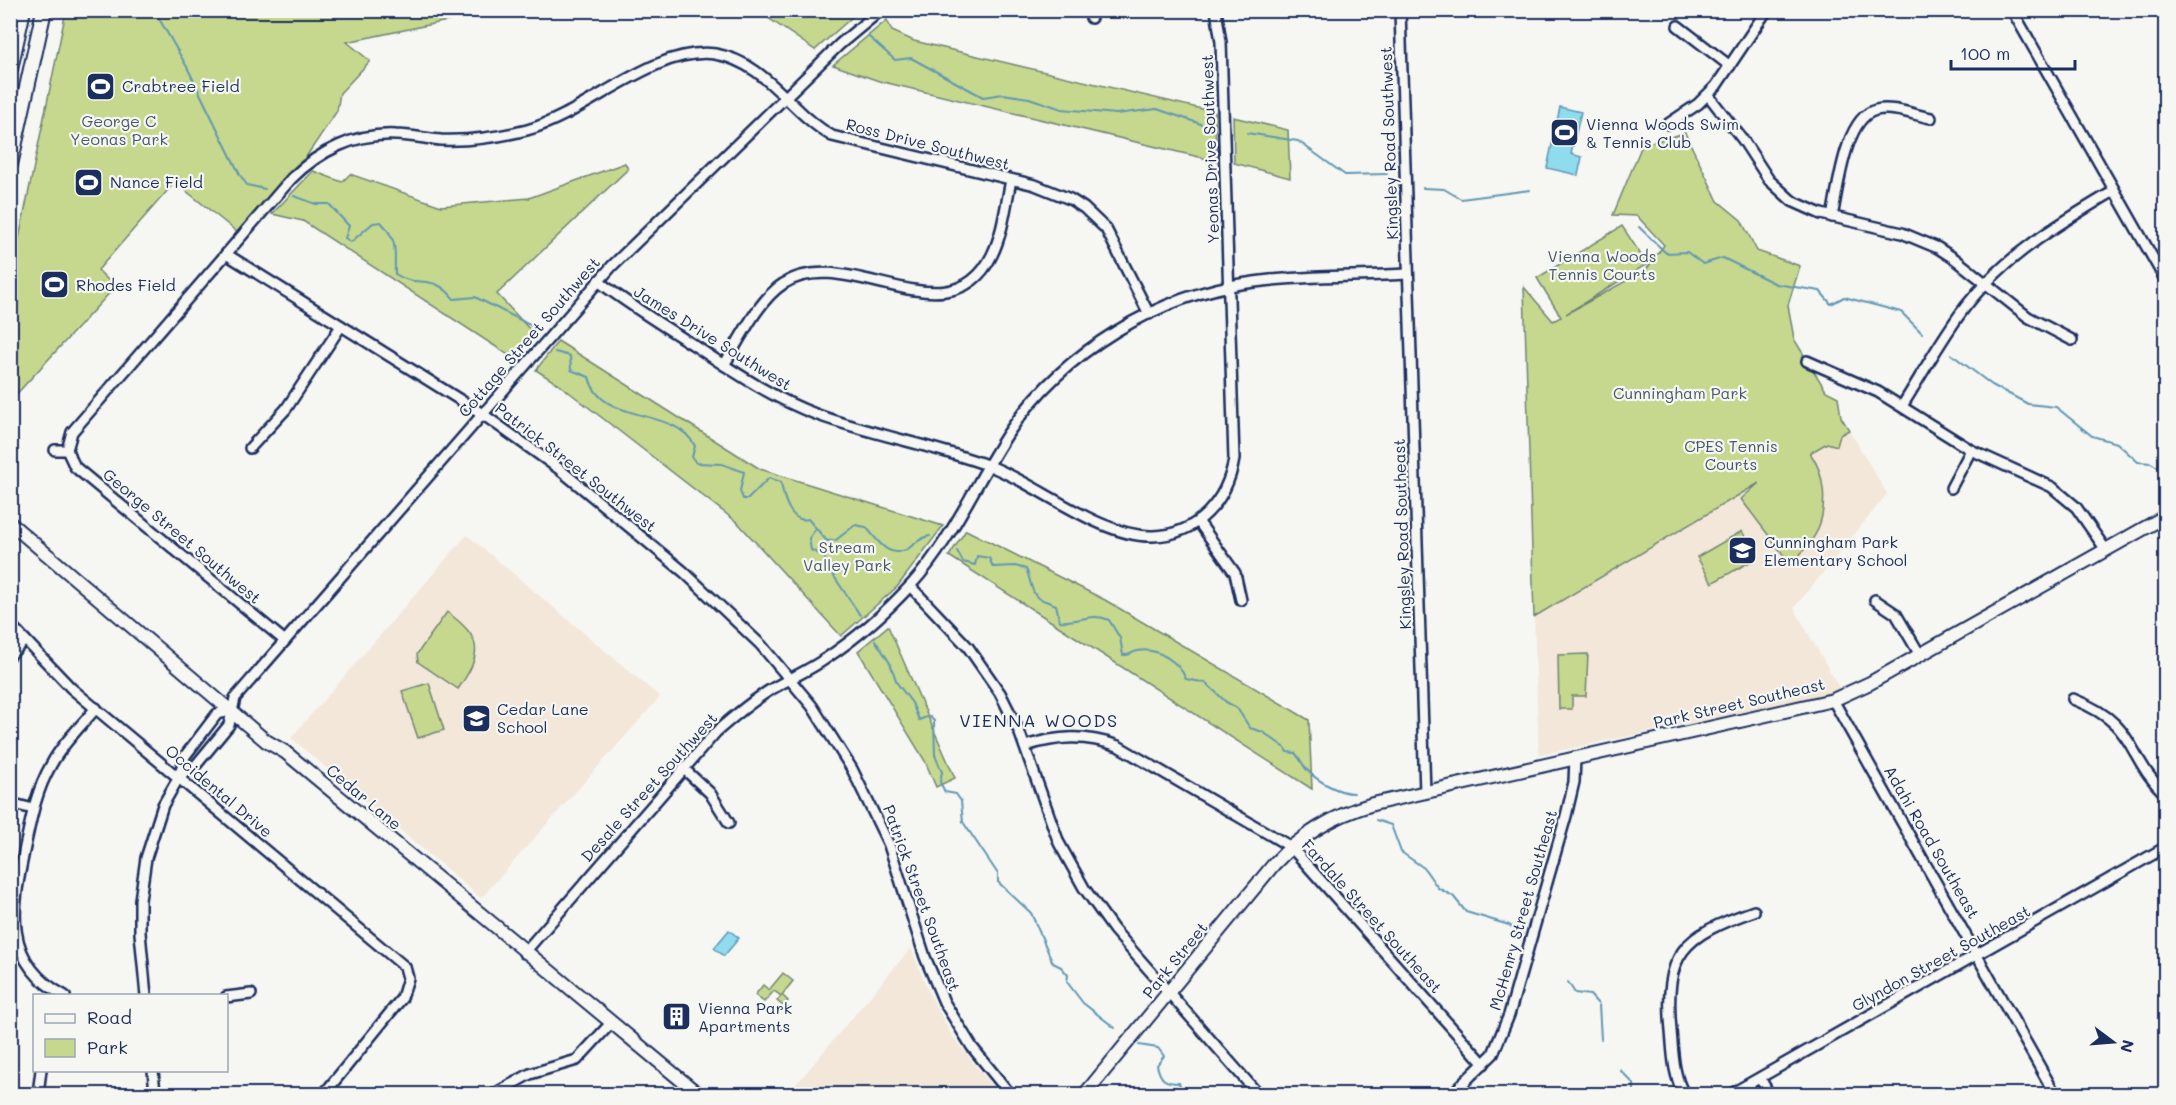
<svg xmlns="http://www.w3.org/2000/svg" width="2176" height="1105" viewBox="0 0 2176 1105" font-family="Mali,sans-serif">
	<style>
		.built { fill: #f2e7d8 }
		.green { fill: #c6d88d; stroke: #708476; stroke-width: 1.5 }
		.water { fill: #8fdcee; stroke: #6197b4; stroke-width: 1.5 }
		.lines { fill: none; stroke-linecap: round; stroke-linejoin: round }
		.stream { stroke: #6197b4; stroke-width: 2 }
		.minor-casing { stroke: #1b2f5e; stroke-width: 14 }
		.major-casing { stroke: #1b2f5e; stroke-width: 16 }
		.highway-casing { stroke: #1b2f5e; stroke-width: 18 }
		.minor { stroke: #f6f6f2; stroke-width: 9 }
		.major { stroke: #f6f6f2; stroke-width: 12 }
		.highway { stroke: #f6f6f2; stroke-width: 14 }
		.rail { stroke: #1b2f5e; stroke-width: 2 }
		.labels { text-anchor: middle; stroke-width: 4.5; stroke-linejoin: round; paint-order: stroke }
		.poi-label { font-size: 16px; fill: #1b2f5e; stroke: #f6f6f2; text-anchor: start }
		.park-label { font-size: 16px; fill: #46596a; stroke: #f6f6f2 }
		.street-label { font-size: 16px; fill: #1b2f5e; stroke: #f6f6f2 }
		.neighbourhood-label { font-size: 18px; letter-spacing: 1.5px; fill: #1b2f5e; stroke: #f6f6f2 }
	</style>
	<rect width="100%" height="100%" fill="#f6f6f2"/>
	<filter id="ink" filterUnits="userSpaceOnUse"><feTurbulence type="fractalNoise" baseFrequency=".0167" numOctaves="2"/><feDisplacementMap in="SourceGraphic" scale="12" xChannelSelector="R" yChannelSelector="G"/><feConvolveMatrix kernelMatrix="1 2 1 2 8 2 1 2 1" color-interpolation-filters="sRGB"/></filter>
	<g filter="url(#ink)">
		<g class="built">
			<polygon points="1849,430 1887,494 1794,608 1841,691 1539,755 1534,617"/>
			<polygon points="467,535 660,697 481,898 291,738"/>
			<polygon points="911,948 929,993 951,1034 998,1094 788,1094"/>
		</g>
		<g class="green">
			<polygon points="66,11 495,11 347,42 370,61 340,93 337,111 291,179 242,236 175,182 98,270 115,287 11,400 11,277"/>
			<polygon points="758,11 859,10 859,11 815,50"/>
			<polygon points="887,20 892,31 914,41 1215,112 1216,161 879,81 833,65"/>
			<polygon points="1233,117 1288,130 1290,178 1234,163"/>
			<path d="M1685,133L1718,201L1741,220L1757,251L1800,266L1788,305L1794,339L1826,391L1838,397L1841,417L1849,430L1840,435L1837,446L1827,443L1810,453C1825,473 1828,507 1817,531C1812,543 1799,555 1791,565L1741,499L1759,483L1534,617L1524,287L1553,321L1561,317L1537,278L1622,226L1647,264L1566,314L1646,270L1664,245L1637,216L1613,215L1642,145Z"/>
			<polygon points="625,163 628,169 497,294 534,334 513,358 303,221 272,214 313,171 342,182 350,174 441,206 529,198"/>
			<polygon points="558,341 760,469 943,526 897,587 841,636 738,523 561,386 536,370"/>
			<polygon points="966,530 1105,600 1309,720 1312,789 949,556"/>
			<polygon points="1742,531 1757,558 1712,583 1697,557"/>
			<path d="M447,612C483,638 483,653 458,689L418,662L417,654Z"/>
			<polygon points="888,626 955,778 936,787 925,761 858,651"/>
			<polygon points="1588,654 1586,696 1572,696 1572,709 1559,709 1558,655"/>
			<polygon points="429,683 444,730 418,738 402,691"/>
			<polygon points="783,973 793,981 782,995 788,1001 783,1006 777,1001 781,996 774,991 764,1002 755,995 763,985 769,990"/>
		</g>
		<g class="water">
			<polygon points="1560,107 1581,112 1571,154 1582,157 1578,175 1547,168"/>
			<polygon points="729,930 739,938 724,956 714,948"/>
		</g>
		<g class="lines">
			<g class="stream">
				<polyline points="154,10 187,67 240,175 247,185 265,189"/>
				<polyline points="819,10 832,17"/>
				<polyline points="869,37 895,60 911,58 983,97 1003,94 1029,98 1062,109 1116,114 1157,109 1201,124"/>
				<polyline points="1247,133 1298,141 1345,175 1387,174"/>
				<polyline points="1423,188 1444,189 1461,199 1530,190"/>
				<path d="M294,196L316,204H329L349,226L345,238L351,242L373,223L381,222C399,242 394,251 395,274C419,289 433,272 454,299L475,297L534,327"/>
				<polyline points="1639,227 1666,253 1687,252 1703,264 1723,258 1776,284 1820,291 1831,304 1844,297 1901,312 1922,333"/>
				<path d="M555,352L570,356L571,370L589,377C601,426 674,405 695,446L692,457L696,463L722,464L744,472L740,491L743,499H748L769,478L781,482C783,496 790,524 808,519L827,541L836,540L855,525L866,527C877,539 888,561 909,548C916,543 921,537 930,536"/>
				<polyline points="1951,354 1992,385 2028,404 2056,407 2092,436 2117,443 2138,462 2151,463 2166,472"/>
				<polyline points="815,530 809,538 811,550 824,556 827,566 860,615"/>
				<path d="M957,551L963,562L975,565L977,556L989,558L993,567L1015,566L1026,569C1030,576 1031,593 1037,597C1042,601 1050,602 1056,605L1060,621C1078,623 1092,612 1109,620L1120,638L1123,655C1130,656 1131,652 1138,651C1157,647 1179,662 1186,679L1206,683L1226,702L1237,708L1250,728L1263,732L1284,747L1287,752L1295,753C1300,758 1302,764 1306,769C1317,781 1338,793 1354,793"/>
				<polyline points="875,640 890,663 897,683 912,703 919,720 929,716 934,721 935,755 942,772 940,782 945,792 956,794 961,801 963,822 998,874 998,882 1031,913 1053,963 1061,967 1068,975 1067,982 1083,1003 1115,1028"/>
				<polyline points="1376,820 1391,825 1401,852 1424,868 1438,888 1453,896 1466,912 1509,925 1522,934"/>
				<polyline points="1568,982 1575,993 1590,995 1599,1005 1601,1039"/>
				<path d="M1139,1045L1158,1048L1164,1056L1157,1065C1160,1079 1164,1083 1179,1083L1184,1094"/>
				<polyline points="1620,1070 1634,1084 1634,1094"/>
			</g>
			<defs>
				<g id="minor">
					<polyline points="1089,10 1091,18"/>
					<polyline points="1400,10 1425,793"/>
					<polyline points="2012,10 2166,281"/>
					<polyline points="2161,10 2166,18"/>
					<polyline points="1678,26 1730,66"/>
					<polyline points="1708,95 1743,140 1769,180 1792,201 1821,214 1902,233 1938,248 1955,259 2028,317 2072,340"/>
					<polyline points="1668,124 1698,104 1716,86 1767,10"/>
					<path d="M1832,217C1838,189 1845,117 1876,110C1893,106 1914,115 1931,118"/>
					<polyline points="226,254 481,413 558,468 684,572 761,645 812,706 852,769 889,845 925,957 944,1002 972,1047 1010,1094"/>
					<path d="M598,281C628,304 660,324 692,344C733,371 772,398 818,415C873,435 932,445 987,465C1037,483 1101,538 1153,536C1197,535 1227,501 1234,459L1221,42L1216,10"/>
					<polyline points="1807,361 1878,392 1971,450 2052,487 2076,507 2106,550"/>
					<path d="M724,365C739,341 759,299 783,284C846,242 950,342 992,255C1003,233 1006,204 1011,180"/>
					<path d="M1902,406C1923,373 1942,337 1966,306C2006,255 2060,223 2114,191"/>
					<polyline points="250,448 286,409 341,326"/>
					<polyline points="55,450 67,450"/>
					<polyline points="1951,488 1971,450"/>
					<polyline points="1198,521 1235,573 1241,600"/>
					<polyline points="910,586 968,647 1000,693 1019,731 1059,843 1084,888 1114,930 1258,1094"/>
					<polyline points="1875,600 1896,614 1920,655"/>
					<polyline points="10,624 71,688 405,967 408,978 402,998 324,1094"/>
					<path d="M285,641L75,467L67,450L72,432L291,179C319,151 355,133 396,135C411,135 426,139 441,140C470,141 499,137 527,130C587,114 653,46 715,54C766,62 790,112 832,136L1035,185L1070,199L1084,208L1106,229L1149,314"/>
					<polyline points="10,655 25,640"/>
					<path d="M2073,699C2139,725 2124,754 2166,795"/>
					<polyline points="1833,700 2055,1094"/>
					<path d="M1025,746C1058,736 1085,734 1118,746L1291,847L1484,1064"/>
					<polyline points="683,768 710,793 729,823"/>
					<polyline points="179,777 196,765 229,725 235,698 612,266 840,44 881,10"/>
					<polyline points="10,803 33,809"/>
					<path d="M524,953L716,732C733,717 751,702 770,690C788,679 808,671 825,659C857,638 885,613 911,585C953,539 975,483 1009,432C1063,352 1158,294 1254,282C1305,275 1357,277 1408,274"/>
					<path d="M65,996C0,962 13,905 25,847C31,819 36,791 51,765C62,744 81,726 96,708"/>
					<polyline points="146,996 140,933 140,900 146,858 163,805 179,777 185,756 217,714 230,711"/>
					<polyline points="226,997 251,994"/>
					<polyline points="153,1070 155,1094"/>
					<polyline points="1760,1078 1769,1094"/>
					<polyline points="38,1094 41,1070"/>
					<polyline points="494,1094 530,1074 577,1060 611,1023"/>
					<polyline points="1452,1094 1493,1054 1509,1015 1566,816 1574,782 1575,758"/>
					<path d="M1684,1094C1673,1075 1673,1053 1671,1031C1664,953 1682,936 1754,911"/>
					<polyline points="1731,1094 2166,847"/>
				</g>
				<g id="major">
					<polyline points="10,523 266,741 285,752 698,1094"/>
					<path d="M1085,1094L1274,864C1301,835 1335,815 1373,804L1833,700L1870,683L2166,516"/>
				</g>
				<g id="highway">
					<polyline points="10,69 23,10"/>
					<polyline points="10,165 44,10"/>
				</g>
			</defs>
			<use href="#minor" class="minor-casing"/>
			<use href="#major" class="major-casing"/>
			<use href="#highway" class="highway-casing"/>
			<use href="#minor" class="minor"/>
			<use href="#major" class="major"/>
			<use href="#highway" class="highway"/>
			<polyline class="rail" points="10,21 13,10"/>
		</g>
	</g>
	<defs>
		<symbol id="stadium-square" viewBox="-11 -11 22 22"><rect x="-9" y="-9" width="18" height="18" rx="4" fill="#1b2f5e" stroke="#f6f6f2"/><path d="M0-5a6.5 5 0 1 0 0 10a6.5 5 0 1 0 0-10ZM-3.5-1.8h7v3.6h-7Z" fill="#fff"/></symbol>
		<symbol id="school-square" viewBox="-11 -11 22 22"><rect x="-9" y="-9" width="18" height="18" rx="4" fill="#1b2f5e" stroke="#f6f6f2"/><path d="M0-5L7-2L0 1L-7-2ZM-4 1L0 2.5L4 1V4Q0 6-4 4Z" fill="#fff"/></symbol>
		<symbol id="building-square" viewBox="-11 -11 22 22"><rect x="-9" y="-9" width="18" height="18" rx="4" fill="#1b2f5e" stroke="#f6f6f2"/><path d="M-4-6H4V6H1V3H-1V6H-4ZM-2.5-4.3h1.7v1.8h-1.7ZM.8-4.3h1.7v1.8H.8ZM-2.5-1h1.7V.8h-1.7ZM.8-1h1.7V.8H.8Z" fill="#fff"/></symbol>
	</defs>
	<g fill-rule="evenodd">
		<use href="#stadium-square" x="84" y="70" width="33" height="33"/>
		<use href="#stadium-square" x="1548" y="116" width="33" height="33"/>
		<use href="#stadium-square" x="72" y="166" width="33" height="33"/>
		<use href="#stadium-square" x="38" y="268" width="33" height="33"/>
		<use href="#school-square" x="1726" y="534" width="33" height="33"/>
		<use href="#school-square" x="460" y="702" width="33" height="33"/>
		<use href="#building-square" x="660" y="1000" width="33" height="33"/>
	</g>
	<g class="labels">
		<g class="poi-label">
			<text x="122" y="92">Crabtree Field</text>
			<text x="1586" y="130">Vienna Woods Swim<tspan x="1586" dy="18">&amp; Tennis Club</tspan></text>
			<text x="110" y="188">Nance Field</text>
			<text x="76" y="291">Rhodes Field</text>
			<text x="1764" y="548">Cunningham Park<tspan x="1764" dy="18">Elementary School</tspan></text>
			<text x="497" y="715">Cedar Lane<tspan x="497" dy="18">School</tspan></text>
			<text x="698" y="1014">Vienna Park<tspan x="698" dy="18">Apartments</tspan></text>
		</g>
		<g class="park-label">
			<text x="119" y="127">George C<tspan x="119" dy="18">Yeonas Park</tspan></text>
			<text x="1602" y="262">Vienna Woods<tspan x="1602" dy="18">Tennis Courts</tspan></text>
			<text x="1680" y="399">Cunningham Park</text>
			<text x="1731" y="452">CPES Tennis<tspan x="1731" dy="18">Courts</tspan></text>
			<text x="847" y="553">Stream<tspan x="847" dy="18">Valley Park</tspan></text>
		</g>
		<g class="street-label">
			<text transform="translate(1389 143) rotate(-92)" y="6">Kingsley Road Southwest</text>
			<text transform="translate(928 144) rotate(14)" y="6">Ross Drive Southwest</text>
			<text transform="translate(1210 149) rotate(-92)" y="6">Yeonas Drive Southwest</text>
			<text transform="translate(529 337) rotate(-49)" y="6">Cottage Street Southwest</text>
			<text transform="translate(713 338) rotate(32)" y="6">James Drive Southwest</text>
			<text transform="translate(576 467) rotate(38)" y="6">Patrick Street Southwest</text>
			<text transform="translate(1402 534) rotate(-92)" y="6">Kingsley Road Southeast</text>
			<text transform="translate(182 536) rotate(40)" y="6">George Street Southwest</text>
			<text transform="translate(1739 703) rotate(-13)" y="6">Park Street Southeast</text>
			<text transform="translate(649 787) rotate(-48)" y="6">Desale Street Southwest</text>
			<text transform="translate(219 791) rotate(40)" y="6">Occidental Drive</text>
			<text transform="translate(364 797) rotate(40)" y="6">Cedar Lane</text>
			<text transform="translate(1932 842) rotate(60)" y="6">Adahi Road Southeast</text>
			<text transform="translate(922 898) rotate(70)" y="6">Patrick Street Southeast</text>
			<text transform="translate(1523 910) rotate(-74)" y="6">McHenry Street Southeast</text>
			<text transform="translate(1372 916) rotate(48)" y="6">Fardale Street Southeast</text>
			<text transform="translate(1941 958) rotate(-29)" y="6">Glyndon Street Southeast</text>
			<text transform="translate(1175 960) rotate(-51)" y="6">Park Street</text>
		</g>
		<g class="neighbourhood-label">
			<text x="1039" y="727">VIENNA WOODS</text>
		</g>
	</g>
	<rect width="2176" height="1105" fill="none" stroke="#f6f6f2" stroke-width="36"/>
	<rect x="18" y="18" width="2140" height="1069" fill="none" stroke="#1b2f5e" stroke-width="2" filter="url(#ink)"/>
	<rect x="33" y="994" width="195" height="78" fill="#f6f6f2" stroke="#9ea6b7" stroke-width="1.5"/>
	<rect x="45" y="1014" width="30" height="9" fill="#f6f6f2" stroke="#9ea6b7" stroke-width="1.5"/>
	<text x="87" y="1024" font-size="18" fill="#1b2f5e">Road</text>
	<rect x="45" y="1039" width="30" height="18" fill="#c6d88d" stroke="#9ea6b7" stroke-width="1.5"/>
	<text x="87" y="1054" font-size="18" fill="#1b2f5e">Park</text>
	<g transform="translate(2113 1042) rotate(106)" stroke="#f6f6f2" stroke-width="4.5" paint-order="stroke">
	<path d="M0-4.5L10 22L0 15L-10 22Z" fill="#1b2f5e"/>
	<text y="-9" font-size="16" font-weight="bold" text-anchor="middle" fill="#1b2f5e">N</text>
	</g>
	<path d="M1951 60v9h124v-9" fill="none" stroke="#1b2f5e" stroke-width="3"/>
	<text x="1960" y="60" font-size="18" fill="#1b2f5e" stroke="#f6f6f2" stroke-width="4.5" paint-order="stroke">100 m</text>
</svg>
